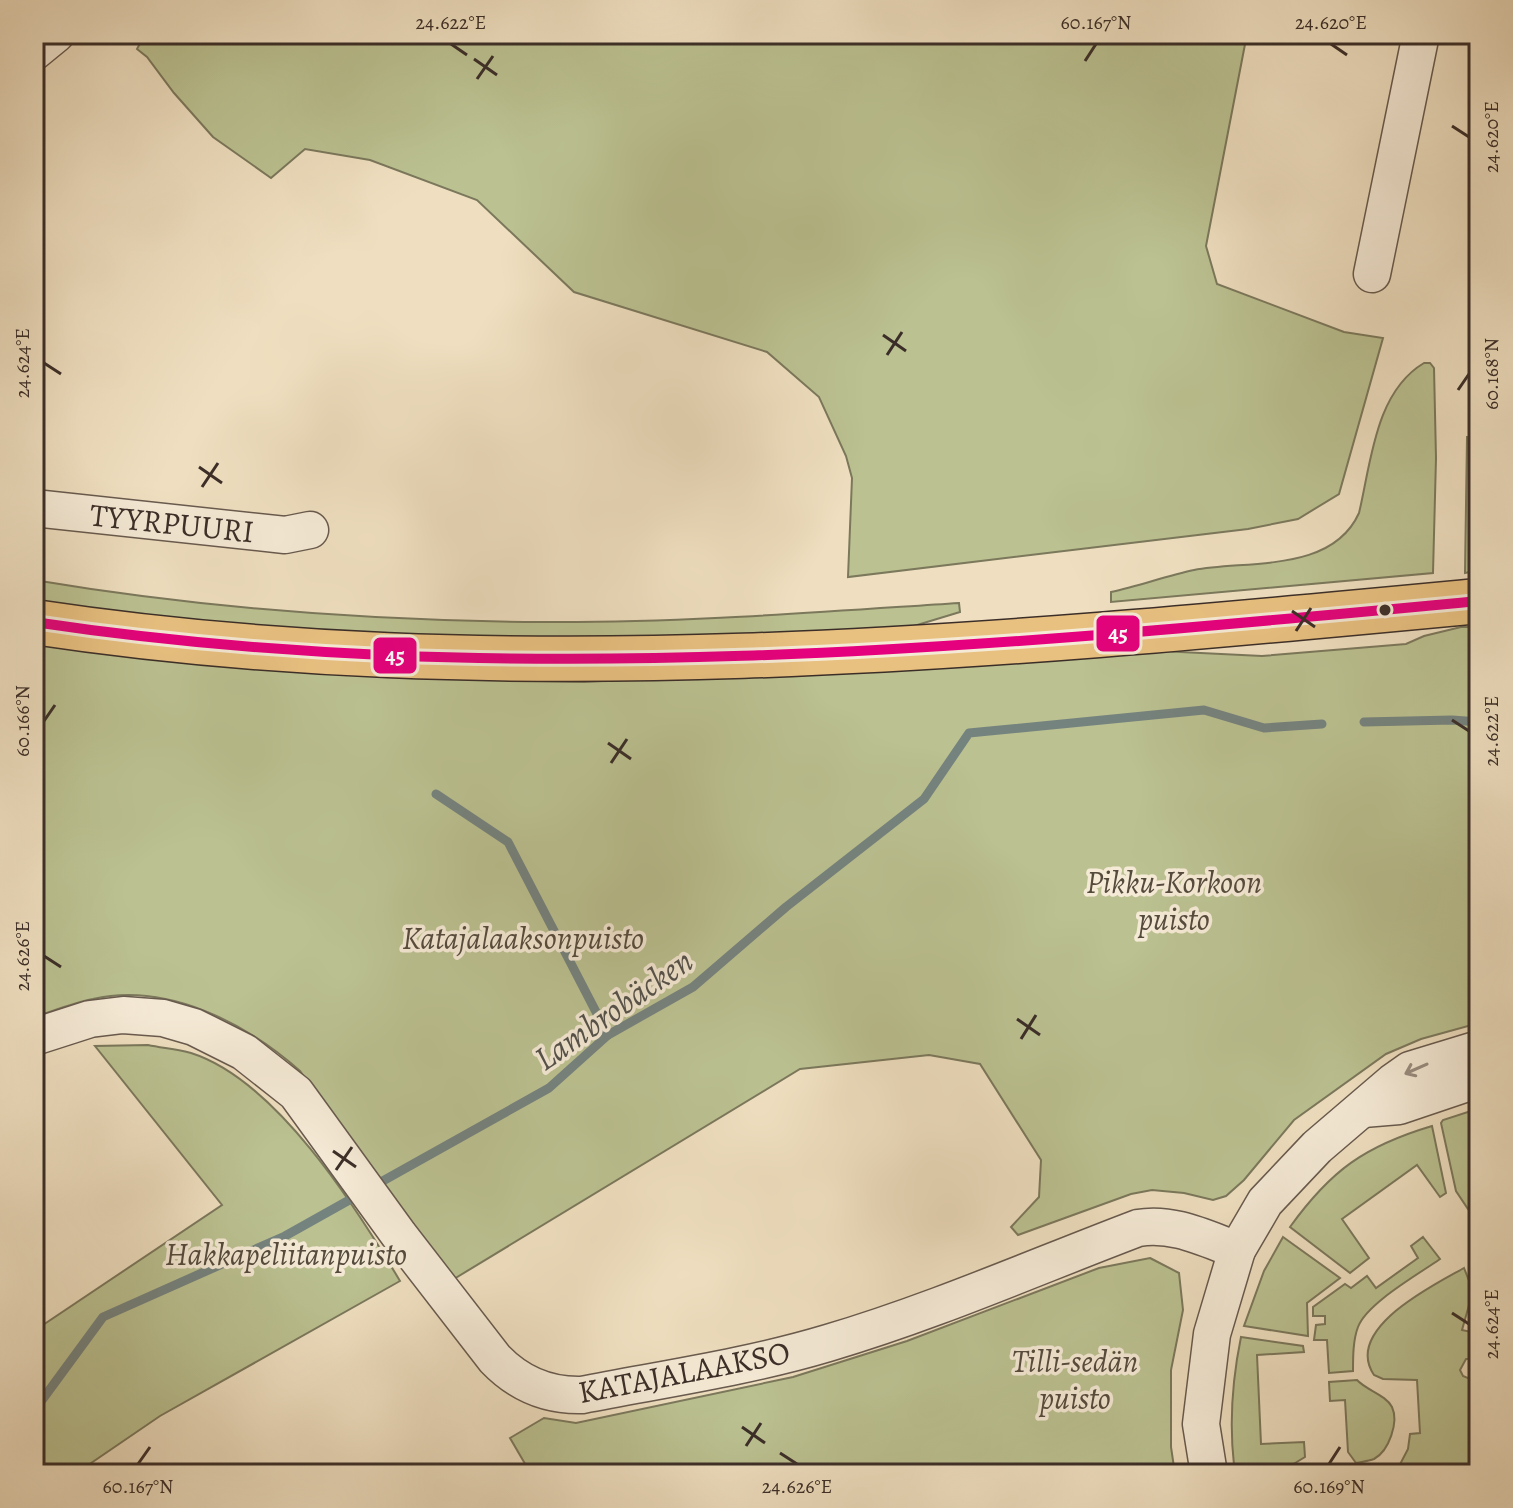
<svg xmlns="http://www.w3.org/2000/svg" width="1513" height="1508" viewBox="0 0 1513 1508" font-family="Alegreya,serif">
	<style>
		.green { fill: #bbc191; stroke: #7b785c; stroke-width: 2 }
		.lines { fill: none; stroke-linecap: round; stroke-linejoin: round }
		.stream { stroke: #75837f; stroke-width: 9 }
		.minor-casing { stroke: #685a4e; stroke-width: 39 }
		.major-casing { stroke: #3b2e28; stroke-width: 47 }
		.minor { stroke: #f5ead6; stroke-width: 36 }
		.major { stroke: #e8c080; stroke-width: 44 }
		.bus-1-casing { stroke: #f5ead6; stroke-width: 16 }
		.bus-1 { stroke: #e5007d; stroke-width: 10 }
		.oneway { stroke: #988c7f }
		.ticks { fill: none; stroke: #3b2e28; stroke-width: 3 }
		.bus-dot { fill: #3b2e28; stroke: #f5ead6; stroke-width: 3 }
		.labels { text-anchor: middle; stroke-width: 7; stroke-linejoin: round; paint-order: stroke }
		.street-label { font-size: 32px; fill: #3b2e28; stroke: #f5ead6 }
		.park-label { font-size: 32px; font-style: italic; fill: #554b3d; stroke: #f5ead6 }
		.water-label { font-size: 34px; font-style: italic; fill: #53514c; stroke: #f5ead6 }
		.line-badge { stroke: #f5ead6; stroke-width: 3 }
		.badge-label { font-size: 22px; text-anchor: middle; font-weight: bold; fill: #fff }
		.neatline { fill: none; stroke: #3b2e28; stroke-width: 3 }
		.ticks-label { font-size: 20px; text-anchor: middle; fill: #3b2e28 }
	</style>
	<rect width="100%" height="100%" fill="#efdfc0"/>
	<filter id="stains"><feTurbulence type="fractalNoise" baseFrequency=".0025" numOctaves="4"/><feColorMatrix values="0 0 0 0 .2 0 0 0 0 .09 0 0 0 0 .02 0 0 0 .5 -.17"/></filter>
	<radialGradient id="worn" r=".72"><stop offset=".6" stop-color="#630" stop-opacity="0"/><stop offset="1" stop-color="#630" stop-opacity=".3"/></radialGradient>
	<g class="green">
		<polygon points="145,34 1247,34 1206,246 1217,284 1344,332 1383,338 1339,494 1298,519 1248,529 848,577 852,478 846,456 819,397 767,352 574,292 477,200 370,160 305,149 271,178 213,137 174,93 147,57 137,49"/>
		<path d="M1424,363H1430L1434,368L1436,458L1433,573L1111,602V592C1139,586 1166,576 1194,570C1248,560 1332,573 1359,513C1371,463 1375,392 1424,363Z"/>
		<polygon points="1467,437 1479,438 1479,570 1465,573"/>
		<path d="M34,580C201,608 372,621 541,622C680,623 820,612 959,603L960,612L904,629L534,641L232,627L34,602Z"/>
		<path d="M1461,627H1479V1023L1421,1039L1386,1054L1294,1120L1244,1180L1226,1196L1213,1200L1184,1193L1152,1190L1131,1194L1018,1235L1011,1227L1039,1197L1041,1160L980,1064L929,1055L800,1069L449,1282L300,1071C246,1023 167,982 93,999C73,1003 53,1011 34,1017V640L419,678L584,682L1160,651L1262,656L1406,644L1424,636Z"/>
		<path d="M148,1045C162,1048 177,1049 191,1053C276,1080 356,1207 400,1281L160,1416L75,1474H34V1331L222,1205L95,1046Z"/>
		<polygon points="1474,1110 1479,1110 1479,1206 1468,1209 1456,1191 1441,1123 1443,1120"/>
		<path d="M1432,1126L1446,1193L1440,1197L1417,1165L1342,1219L1369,1258L1350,1273L1290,1227C1331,1170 1365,1146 1432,1126Z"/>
		<polygon points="1283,1237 1340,1278 1307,1303 1308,1336 1244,1326 1264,1271"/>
		<path d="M1423,1237L1440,1259C1419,1274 1367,1303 1358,1327C1353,1340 1353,1357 1353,1371L1329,1373L1327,1340H1314L1316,1325L1325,1324V1316H1313V1307L1345,1284L1351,1288L1367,1276L1376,1288L1418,1258L1411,1246Z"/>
		<polygon points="1150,1258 1179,1273 1183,1310 1171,1370 1171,1447 1175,1474 531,1474 510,1438 544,1418 576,1423 793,1377 907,1341 1099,1268"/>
		<path d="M1464,1268L1473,1291L1462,1330L1471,1332L1470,1328L1479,1311V1363L1473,1359H1466L1460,1370L1463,1376L1470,1379L1479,1375V1474H1395L1408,1449L1410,1434L1420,1433L1417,1380L1383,1379L1374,1375C1343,1329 1434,1285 1464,1268Z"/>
		<path d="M1241,1337L1303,1346L1304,1352L1257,1355L1261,1444L1304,1442L1305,1457C1282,1472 1259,1482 1234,1465C1229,1421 1232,1381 1241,1337Z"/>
		<path d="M1357,1380C1366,1390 1386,1395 1392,1407C1399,1422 1389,1451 1374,1459C1369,1461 1361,1462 1356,1463L1348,1452L1345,1400L1330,1401L1329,1382Z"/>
	</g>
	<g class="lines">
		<g class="stream">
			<polyline points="1364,722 1452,720 1479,722"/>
			<polyline points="436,794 508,842 608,1035"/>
			<polyline points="372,1187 549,1088 608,1035 693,987 786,907 924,799 969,733 1204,710 1264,728 1322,724"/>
			<polyline points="34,1411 103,1317 285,1236 360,1194"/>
		</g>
		<defs>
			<g id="minor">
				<polyline points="34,52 56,34"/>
				<polyline points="1372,274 1421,34"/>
				<polyline points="34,508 285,535 310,530"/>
				<path d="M34,1037L90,1019L123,1015L163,1018L194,1027L244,1052L296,1093L399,1235L495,1359C519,1384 547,1396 582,1395C664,1379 748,1367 828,1343C933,1312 1035,1267 1138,1228C1173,1222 1204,1238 1237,1250"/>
				<polyline points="1363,1109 1399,1106 1479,1079"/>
				<polyline points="1209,1474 1201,1424 1212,1334 1237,1250 1265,1202 1317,1147 1393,1082 1410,1070 1479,1049"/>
			</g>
			<path id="major" d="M34,622C513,694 1000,646 1479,601"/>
		</defs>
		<use href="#minor" class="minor-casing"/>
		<use href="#major" class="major-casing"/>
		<use href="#minor" class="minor"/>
		<use href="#major" class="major"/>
		<defs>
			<path id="bus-1" d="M34,622C513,694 1000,646 1479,601"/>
		</defs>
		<use href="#bus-1" class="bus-1-casing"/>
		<use href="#bus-1" class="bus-1"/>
	</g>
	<defs><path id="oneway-shaft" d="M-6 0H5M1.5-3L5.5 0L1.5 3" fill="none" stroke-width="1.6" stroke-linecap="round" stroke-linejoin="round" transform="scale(2)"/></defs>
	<use class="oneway" href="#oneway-shaft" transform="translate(1416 1069) rotate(156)"/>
	<path class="ticks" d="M451,44L467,55M1331,44L1347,55M474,59L497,75M1085,61L1096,44M477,79L493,56M1452,126L1469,137M883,335L906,351M887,355L902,332M44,363L61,374M1458,390L1469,374M199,467L222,483M202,487L218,463M1292,611L1315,627M1296,631L1311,608M1452,720L1469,731M44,721L55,705M608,743L631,759M611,763L627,739M44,956L61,967M1017,1019L1040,1035M1021,1039L1036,1015M333,1151L356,1167M336,1170L352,1147M1452,1313L1469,1324M742,1427L765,1443M746,1446L761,1423M780,1453L797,1464M138,1464L150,1447M1329,1464L1340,1447"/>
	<circle class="bus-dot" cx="1385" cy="610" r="7"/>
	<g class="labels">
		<g class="street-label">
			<text transform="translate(172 523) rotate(6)" y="11">TYYRPUURI</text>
			<text transform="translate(684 1372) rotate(-11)" y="11">KATAJALAAKSO</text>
		</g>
		<g class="park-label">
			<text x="1174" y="893">Pikku-Korkoon<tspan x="1174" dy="37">puisto</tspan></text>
			<text x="523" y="949">Katajalaaksonpuisto</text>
			<text x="286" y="1265">Hakkapeliitanpuisto</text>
			<text x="1075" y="1372">Tilli-sedän<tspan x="1075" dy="37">puisto</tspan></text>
		</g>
		<g class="water-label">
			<text transform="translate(613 1009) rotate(-35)" y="12">Lambrobäcken</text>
		</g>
	</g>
	<g class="line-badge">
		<rect x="1095" y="614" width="46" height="39" rx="8" fill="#e5007d"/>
		<rect x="372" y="636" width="46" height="39" rx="8" fill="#e5007d"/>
	</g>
	<g class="badge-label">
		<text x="1118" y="641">45</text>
		<text x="395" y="663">45</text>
	</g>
	<rect width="1513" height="1508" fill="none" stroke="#efdfc0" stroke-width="88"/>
	<rect x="44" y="44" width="1425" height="1420" class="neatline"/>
	<g class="ticks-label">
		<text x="451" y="29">24.622°E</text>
		<text x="1096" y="29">60.167°N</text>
		<text x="1331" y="29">24.620°E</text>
		<text transform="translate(1491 137) rotate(-90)" y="7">24.620°E</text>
		<text transform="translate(22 363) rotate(-90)" y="7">24.624°E</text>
		<text transform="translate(1491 374) rotate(-90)" y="7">60.168°N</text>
		<text transform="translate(22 721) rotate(-90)" y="7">60.166°N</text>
		<text transform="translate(1491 731) rotate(-90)" y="7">24.622°E</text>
		<text transform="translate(22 956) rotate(-90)" y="7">24.626°E</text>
		<text transform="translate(1491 1324) rotate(-90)" y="7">24.624°E</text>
		<text x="138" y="1493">60.167°N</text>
		<text x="797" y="1493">24.626°E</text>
		<text x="1329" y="1493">60.169°N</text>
	</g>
	<rect width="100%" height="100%" filter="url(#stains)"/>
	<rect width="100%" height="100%" fill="url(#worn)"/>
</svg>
